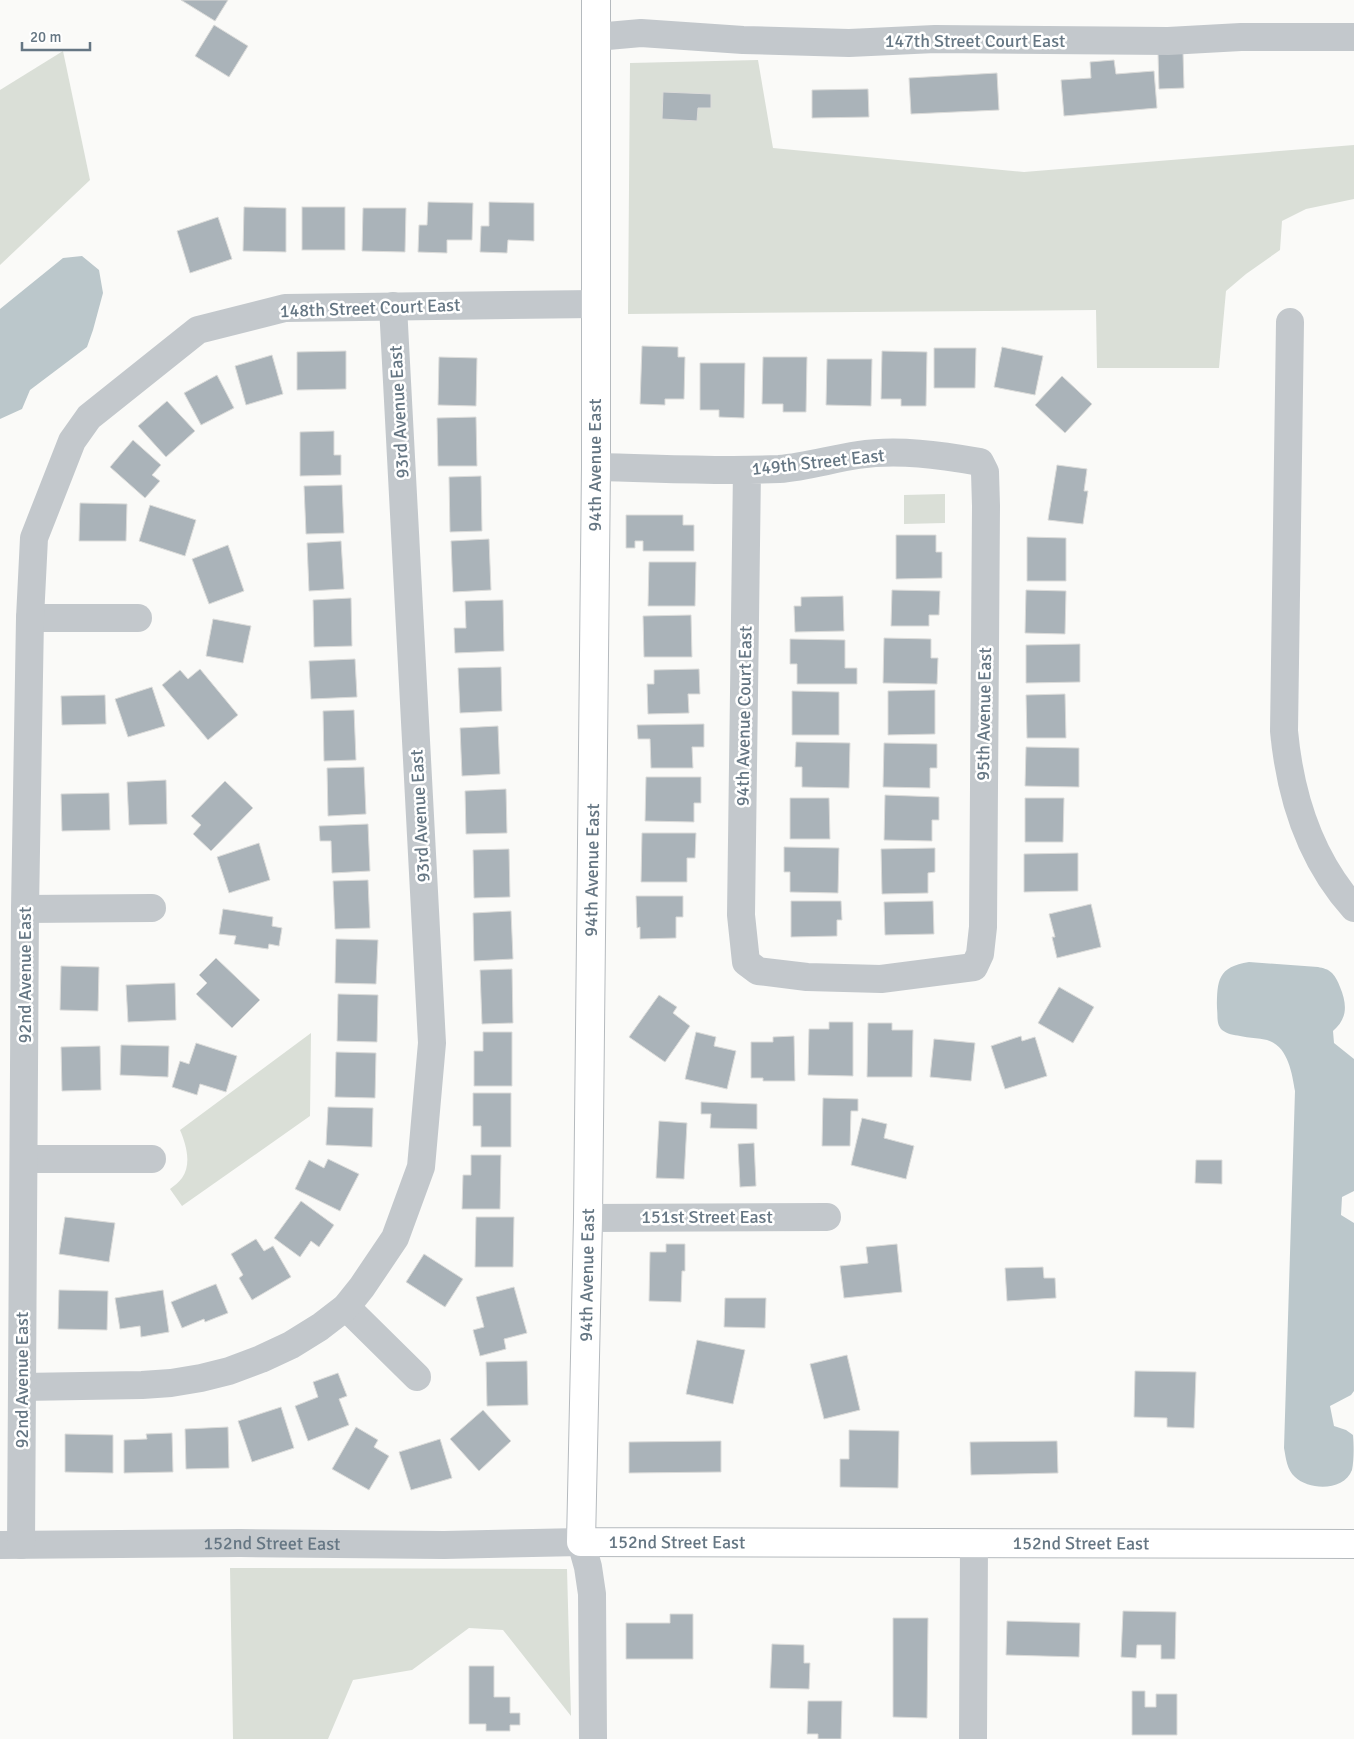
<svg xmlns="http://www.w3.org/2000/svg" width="1354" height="1739" viewBox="0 0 1354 1739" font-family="Signika,sans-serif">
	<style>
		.green { fill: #dadfd7 }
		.water { fill: #bbc7cb }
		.building { fill: #aab3b9; stroke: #dcdcda }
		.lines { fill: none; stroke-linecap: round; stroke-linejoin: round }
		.major-casing { stroke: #b5babe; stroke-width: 30 }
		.minor { stroke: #c3c8cc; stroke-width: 28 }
		.major { stroke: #fff; stroke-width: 28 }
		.labels { text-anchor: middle; stroke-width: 5; stroke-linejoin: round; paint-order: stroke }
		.street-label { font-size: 18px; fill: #657683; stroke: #fff }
	</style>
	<rect width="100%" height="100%" fill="#fafaf8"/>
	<g class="green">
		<polygon points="63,51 90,180 0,265 0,90"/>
		<polygon points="758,60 773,148 1024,172 1354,145 1354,199 1306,209 1282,221 1280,250 1246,274 1226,291 1219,368 1097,368 1096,310 628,314 630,63"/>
		<polygon points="945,494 945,523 904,524 904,495"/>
		<path d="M311,1033L310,1116L182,1206L170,1189C174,1186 179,1182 182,1178C192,1164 186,1144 180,1130Z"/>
		<polygon points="230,1568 567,1569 571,1716 503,1630 469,1628 412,1670 353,1680 328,1739 233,1739"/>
	</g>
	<g class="water">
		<polygon points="82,256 99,270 103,293 93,330 87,347 30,390 22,409 0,419 0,309 63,258"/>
		<path d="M1249,962L1318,967C1323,968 1328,969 1332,973C1336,977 1338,982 1340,987C1347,1004 1348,1018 1333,1031L1334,1043L1354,1059V1191L1342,1197L1341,1215L1354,1223V1391L1351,1395L1330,1406L1334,1426L1346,1430L1353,1435C1354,1446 1354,1460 1352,1470C1344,1491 1310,1491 1295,1477C1287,1470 1286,1459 1284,1448L1295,1091C1292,1073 1288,1046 1267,1040C1258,1038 1249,1038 1240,1036C1234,1035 1227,1034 1222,1030C1216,1024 1218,1016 1217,1008C1217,980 1218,967 1249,962Z"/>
	</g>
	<g class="building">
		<polygon points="181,0 228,0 215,21"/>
		<polygon points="214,25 248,46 229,77 195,56"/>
		<polygon points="1183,52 1184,88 1159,89 1158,53"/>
		<polygon points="1114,60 1116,74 1154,71 1157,108 1064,116 1061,80 1091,78 1090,62"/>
		<polygon points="997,73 999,110 911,114 909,78"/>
		<polygon points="868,89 869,117 812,118 812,90"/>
		<polygon points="663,92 711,94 711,108 698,108 697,121 662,119"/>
		<polygon points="428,202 473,203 472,240 447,240 447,253 418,252 419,225 427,225"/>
		<polygon points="489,202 534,203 534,241 508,240 507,253 480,252 481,226 489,226"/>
		<polygon points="244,207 286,208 286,252 243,251"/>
		<rect x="302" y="207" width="43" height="43"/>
		<polygon points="363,208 406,208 405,252 362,251"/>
		<polygon points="218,217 232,259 190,273 177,231"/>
		<polygon points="642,346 678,347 678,357 685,357 684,399 665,399 665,405 640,404"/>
		<polygon points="1002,347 1043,356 1035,395 994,387"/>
		<polygon points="934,348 976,348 975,388 934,388"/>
		<polygon points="346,351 346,389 297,390 297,352"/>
		<polygon points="882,351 927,352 926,406 901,406 901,399 881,399"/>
		<polygon points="272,355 283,394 246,405 235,366"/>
		<polygon points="439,357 477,358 476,406 438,405"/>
		<polygon points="763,357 807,357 806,412 783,412 783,404 762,404"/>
		<polygon points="827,359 872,359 871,406 826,405"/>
		<polygon points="700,363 745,363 744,418 719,417 719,410 700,410"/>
		<polygon points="217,375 234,408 201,425 184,393"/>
		<polygon points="1062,376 1092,404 1065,433 1035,405"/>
		<polygon points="167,401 195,431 166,457 138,426"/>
		<polygon points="476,417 477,466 438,466 437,418"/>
		<polygon points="334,431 334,455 341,455 341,475 300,476 300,432"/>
		<polygon points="133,440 161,465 152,475 160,481 145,498 110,467"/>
		<polygon points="1057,465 1087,469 1084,491 1088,491 1083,524 1048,520"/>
		<polygon points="481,476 482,531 450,532 449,477"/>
		<polygon points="342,485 344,533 306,534 304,486"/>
		<polygon points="80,503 127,504 126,541 79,541"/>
		<polygon points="150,505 196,520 185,556 139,541"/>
		<polygon points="626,515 683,515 683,525 694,525 694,551 643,551 643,541 635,541 635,548 626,548"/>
		<polygon points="896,535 936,535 936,552 942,552 942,578 896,579"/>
		<polygon points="1027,537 1066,538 1066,581 1027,581"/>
		<polygon points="489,539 491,590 453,592 451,541"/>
		<polygon points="341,541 344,589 309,591 307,543"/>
		<polygon points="228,545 244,591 209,604 192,559"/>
		<polygon points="649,562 696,562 695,606 648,606"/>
		<polygon points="892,590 940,591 939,615 929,615 929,626 891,626"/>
		<polygon points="1026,590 1066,591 1065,634 1025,633"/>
		<polygon points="843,596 844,631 795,632 794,606 801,606 801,597"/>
		<polygon points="351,598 352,646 314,647 313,600"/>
		<polygon points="503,600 504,651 455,653 454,628 466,628 465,601"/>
		<polygon points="691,615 692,657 644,657 643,616"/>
		<polygon points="213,619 251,626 243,663 206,656"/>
		<polygon points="884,638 931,639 931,658 938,658 937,684 883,683"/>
		<polygon points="790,639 845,640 845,668 857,668 857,684 797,684 797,664 790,664"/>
		<polygon points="1080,644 1080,682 1026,683 1026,645"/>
		<polygon points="355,659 357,697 311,699 309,661"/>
		<polygon points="501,667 502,711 460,713 458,668"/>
		<polygon points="200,669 238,715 208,740 162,685 180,670 188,679"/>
		<polygon points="699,669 700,694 688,694 689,713 648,714 647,684 654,684 654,670"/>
		<polygon points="152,687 165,726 128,737 115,699"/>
		<polygon points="935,690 935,734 888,735 888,691"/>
		<polygon points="792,691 839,692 839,735 792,735"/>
		<polygon points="1065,694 1066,738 1027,738 1026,695"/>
		<polygon points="105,695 106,724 62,725 61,696"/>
		<polygon points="354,710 356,760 324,761 323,711"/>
		<polygon points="704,724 704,747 692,747 693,768 651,768 650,739 638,739 637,725"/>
		<polygon points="498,726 500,774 462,776 460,728"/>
		<polygon points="796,742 850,743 849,788 802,787 802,767 795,767"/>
		<polygon points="884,743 937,744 937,768 930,768 930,788 883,787"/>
		<polygon points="1026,747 1079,748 1079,787 1025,786"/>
		<polygon points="364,767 366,814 328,816 327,768"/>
		<polygon points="646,777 701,777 701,803 694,803 694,822 645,821"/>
		<polygon points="166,780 167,824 129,825 127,782"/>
		<polygon points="225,781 253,808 211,851 193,834 201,825 191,816"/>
		<polygon points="506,789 507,833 466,834 465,791"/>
		<polygon points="109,793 110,830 62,831 61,794"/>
		<polygon points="885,795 939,797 939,820 932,820 932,841 884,840"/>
		<polygon points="790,798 829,798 830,839 790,839"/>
		<polygon points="1025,798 1064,798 1063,842 1025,842"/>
		<polygon points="368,824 370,871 332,873 331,841 320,841 319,826"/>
		<polygon points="642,833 696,833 695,858 687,858 687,882 641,882"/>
		<polygon points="259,843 270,880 229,893 217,857"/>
		<polygon points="784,847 839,848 838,893 790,892 790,872 784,872"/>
		<polygon points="935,848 935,872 928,873 928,893 882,894 881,849"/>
		<polygon points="509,849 510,897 474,898 473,850"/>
		<polygon points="1078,853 1078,891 1024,892 1024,854"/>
		<polygon points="368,880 370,928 335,929 333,881"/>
		<polygon points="636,896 683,896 683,917 676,917 676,938 640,939 640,927 637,928"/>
		<polygon points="791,901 841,901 842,920 837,920 837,936 791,937"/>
		<polygon points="933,901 934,934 885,935 884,902"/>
		<polygon points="1091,904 1101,947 1057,958 1052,937 1055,937 1049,914"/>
		<polygon points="223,909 273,917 272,926 282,928 279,946 269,944 268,949 234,944 236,936 219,934"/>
		<polygon points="511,911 513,959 474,961 473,913"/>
		<polygon points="336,939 378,940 376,984 335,983"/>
		<polygon points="216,958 260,1000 232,1028 196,994 207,983 199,975"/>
		<polygon points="61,966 99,967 98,1011 60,1010"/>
		<polygon points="512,969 513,1023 482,1024 480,970"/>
		<polygon points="175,983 176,1020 128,1022 126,985"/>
		<polygon points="1059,987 1094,1007 1073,1043 1038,1023"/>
		<polygon points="338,994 378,995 377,1042 337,1041"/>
		<polygon points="659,995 677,1007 673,1013 690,1026 665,1062 629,1037"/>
		<polygon points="829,1022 853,1022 853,1076 808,1075 809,1029 829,1029"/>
		<polygon points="868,1023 892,1023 892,1030 913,1030 912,1077 867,1077"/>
		<polygon points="483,1032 512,1032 512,1086 474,1086 474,1051 483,1051"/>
		<polygon points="696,1032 716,1037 714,1046 736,1051 727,1089 685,1079"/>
		<polygon points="794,1036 795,1081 763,1081 763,1078 751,1078 751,1042 773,1042 773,1037"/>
		<polygon points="1021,1036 1022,1041 1035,1037 1047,1076 1005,1089 991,1046"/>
		<polygon points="934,1039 975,1043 971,1081 930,1077"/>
		<polygon points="196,1043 237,1056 226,1092 200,1084 197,1095 172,1087 180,1061 189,1064"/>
		<polygon points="121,1045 169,1046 168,1077 120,1075"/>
		<polygon points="100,1046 101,1090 62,1091 61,1047"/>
		<polygon points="336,1052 376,1053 375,1098 335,1097"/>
		<polygon points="473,1093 511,1093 511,1147 481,1147 481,1126 473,1126"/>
		<polygon points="823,1098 858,1099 858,1111 851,1111 850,1146 822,1146"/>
		<polygon points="701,1102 757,1104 757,1129 710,1128 711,1114 701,1114"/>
		<polygon points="328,1107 373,1108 372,1147 326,1145"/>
		<polygon points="862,1118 887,1124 884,1138 914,1146 906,1179 851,1165"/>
		<polygon points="659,1121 687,1123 684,1179 656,1178"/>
		<polygon points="754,1143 756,1186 740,1187 738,1144"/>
		<polygon points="471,1155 501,1155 500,1209 462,1209 463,1175 471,1175"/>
		<polygon points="328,1159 359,1174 340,1211 295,1189 309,1160 324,1168"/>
		<polygon points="1196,1160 1222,1160 1222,1184 1195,1183"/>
		<polygon points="301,1201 334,1225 319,1247 311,1241 300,1257 274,1238"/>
		<polygon points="65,1217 115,1223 109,1262 59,1254"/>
		<polygon points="476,1217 514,1217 513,1267 475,1267"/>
		<polygon points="256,1239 264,1251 273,1246 291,1277 252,1300 239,1278 243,1275 231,1254"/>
		<polygon points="666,1244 685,1244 685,1271 682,1271 681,1302 649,1301 650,1252 666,1252"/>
		<polygon points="897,1244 902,1292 844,1298 840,1266 868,1263 866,1247"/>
		<polygon points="424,1254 463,1279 445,1307 406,1282"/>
		<polygon points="1043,1267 1044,1278 1055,1278 1056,1298 1007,1301 1005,1268"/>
		<polygon points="216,1284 228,1313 205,1322 204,1319 182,1328 171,1302"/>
		<polygon points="514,1287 527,1333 504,1339 506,1349 480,1356 473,1330 484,1327 476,1297"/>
		<polygon points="59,1290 108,1291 107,1330 58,1329"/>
		<polygon points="163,1290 169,1332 141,1337 140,1326 120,1329 115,1298"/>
		<polygon points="725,1298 766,1298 765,1328 724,1327"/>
		<polygon points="697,1340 745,1350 733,1404 686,1394"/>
		<polygon points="847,1355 860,1410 824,1419 810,1364"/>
		<polygon points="527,1361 528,1405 487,1406 486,1362"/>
		<polygon points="1135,1371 1196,1372 1194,1428 1167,1427 1167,1418 1134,1417"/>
		<polygon points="338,1373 347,1396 339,1399 349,1425 308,1441 295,1406 318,1397 313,1382"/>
		<polygon points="281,1407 294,1448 252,1462 238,1421"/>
		<polygon points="483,1410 511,1441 479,1471 450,1439"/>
		<polygon points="228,1427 229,1468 186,1469 185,1429"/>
		<polygon points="356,1427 378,1440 374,1447 389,1456 369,1490 332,1469"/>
		<polygon points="849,1430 899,1431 898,1488 840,1487 840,1459 849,1459"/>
		<polygon points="172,1433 173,1472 124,1473 124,1440 147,1439 146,1434"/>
		<polygon points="65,1434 113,1435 113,1473 65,1472"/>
		<polygon points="440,1439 452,1478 411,1490 399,1452"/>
		<polygon points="721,1441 721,1472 629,1473 629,1442"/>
		<polygon points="1057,1441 1058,1473 971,1475 970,1442"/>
		<polygon points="1123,1611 1176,1612 1175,1659 1161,1659 1161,1645 1137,1645 1136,1658 1121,1657"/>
		<polygon points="670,1614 693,1614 693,1659 626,1659 626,1623 670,1623"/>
		<polygon points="893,1618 928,1618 927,1718 893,1717"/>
		<polygon points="1007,1621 1080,1623 1079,1657 1006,1655"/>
		<polygon points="772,1644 804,1645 804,1663 810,1663 809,1689 770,1688"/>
		<polygon points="469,1666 494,1666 494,1697 510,1697 510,1713 520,1713 520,1725 510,1725 510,1731 486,1731 486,1724 469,1724"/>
		<polygon points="1132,1691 1145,1691 1145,1707 1156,1707 1156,1694 1177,1694 1177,1735 1132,1735"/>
		<polygon points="808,1701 842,1701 841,1739 818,1739 818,1734 807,1734"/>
	</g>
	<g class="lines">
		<defs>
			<g id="major">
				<path id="s2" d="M596,0V467L588,1218L581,1542L1354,1544"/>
			</g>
		</defs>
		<use href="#major" class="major-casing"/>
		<g class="minor">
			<polyline points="596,37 641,33 743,40 849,43 935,39 1168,41 1241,37 1354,37"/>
			<path d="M1290,322L1284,731C1290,795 1310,859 1354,908"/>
			<path d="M596,467C657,468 718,472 779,469C806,467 831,459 858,455C898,449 940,455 980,462L985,472L986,506L983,927L980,954L974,967L881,979L807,977L758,971L746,962L741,915L747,470"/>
			<polyline points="30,618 138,618"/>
			<polyline points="25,909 152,908"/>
			<polyline points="24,1159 152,1159"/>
			<polyline points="588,1218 827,1217"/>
			<polyline points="346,1307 417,1377"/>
			<polyline points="22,1387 142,1385 171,1383 201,1378 229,1371 261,1359 291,1345 320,1327 346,1307 362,1287 395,1238 421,1167 432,1043 393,306"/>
			<path id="s1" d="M0,1545L240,1543L444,1545L581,1542L588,1567L592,1594L593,1739"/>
			<polyline points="21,1545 25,909 30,618 34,538 72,441 89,417 198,330 285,308 595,304"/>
			<polyline points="973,1739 974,1543"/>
		</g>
		<use href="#major" class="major"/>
	</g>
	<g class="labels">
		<g class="street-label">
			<text x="975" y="47">147th Street Court East</text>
			<text transform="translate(370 308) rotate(-2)" y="6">148th Street Court East</text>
			<text transform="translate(399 412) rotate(-93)" y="6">93rd Avenue East</text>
			<text transform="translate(818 462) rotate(-6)" y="6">149th Street East</text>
			<text transform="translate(595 465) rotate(-90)" y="6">94th Avenue East</text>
			<text transform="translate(984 714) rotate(-89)" y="6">95th Avenue East</text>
			<text transform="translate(744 716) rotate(-89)" y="6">94th Avenue Court East</text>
			<text transform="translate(420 816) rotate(-93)" y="6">93rd Avenue East</text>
			<text transform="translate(592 870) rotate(-89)" y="6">94th Avenue East</text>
			<text transform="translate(25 975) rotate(-90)" y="6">92nd Avenue East</text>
			<text x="707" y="1223">151st Street East</text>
			<text transform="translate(587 1275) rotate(-89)" y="6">94th Avenue East</text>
			<text transform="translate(22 1380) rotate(-90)" y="6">92nd Avenue East</text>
			<text dy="6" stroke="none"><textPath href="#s2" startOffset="1638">152nd Street East</textPath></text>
			<text dy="6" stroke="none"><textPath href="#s2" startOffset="2042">152nd Street East</textPath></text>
			<text dy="6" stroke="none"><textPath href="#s1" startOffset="272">152nd Street East</textPath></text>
		</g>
	</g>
	<path d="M22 42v8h68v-8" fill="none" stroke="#657683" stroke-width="2.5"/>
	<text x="30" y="42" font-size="15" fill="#657683" stroke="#ffffff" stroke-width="4" paint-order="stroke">20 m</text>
</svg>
